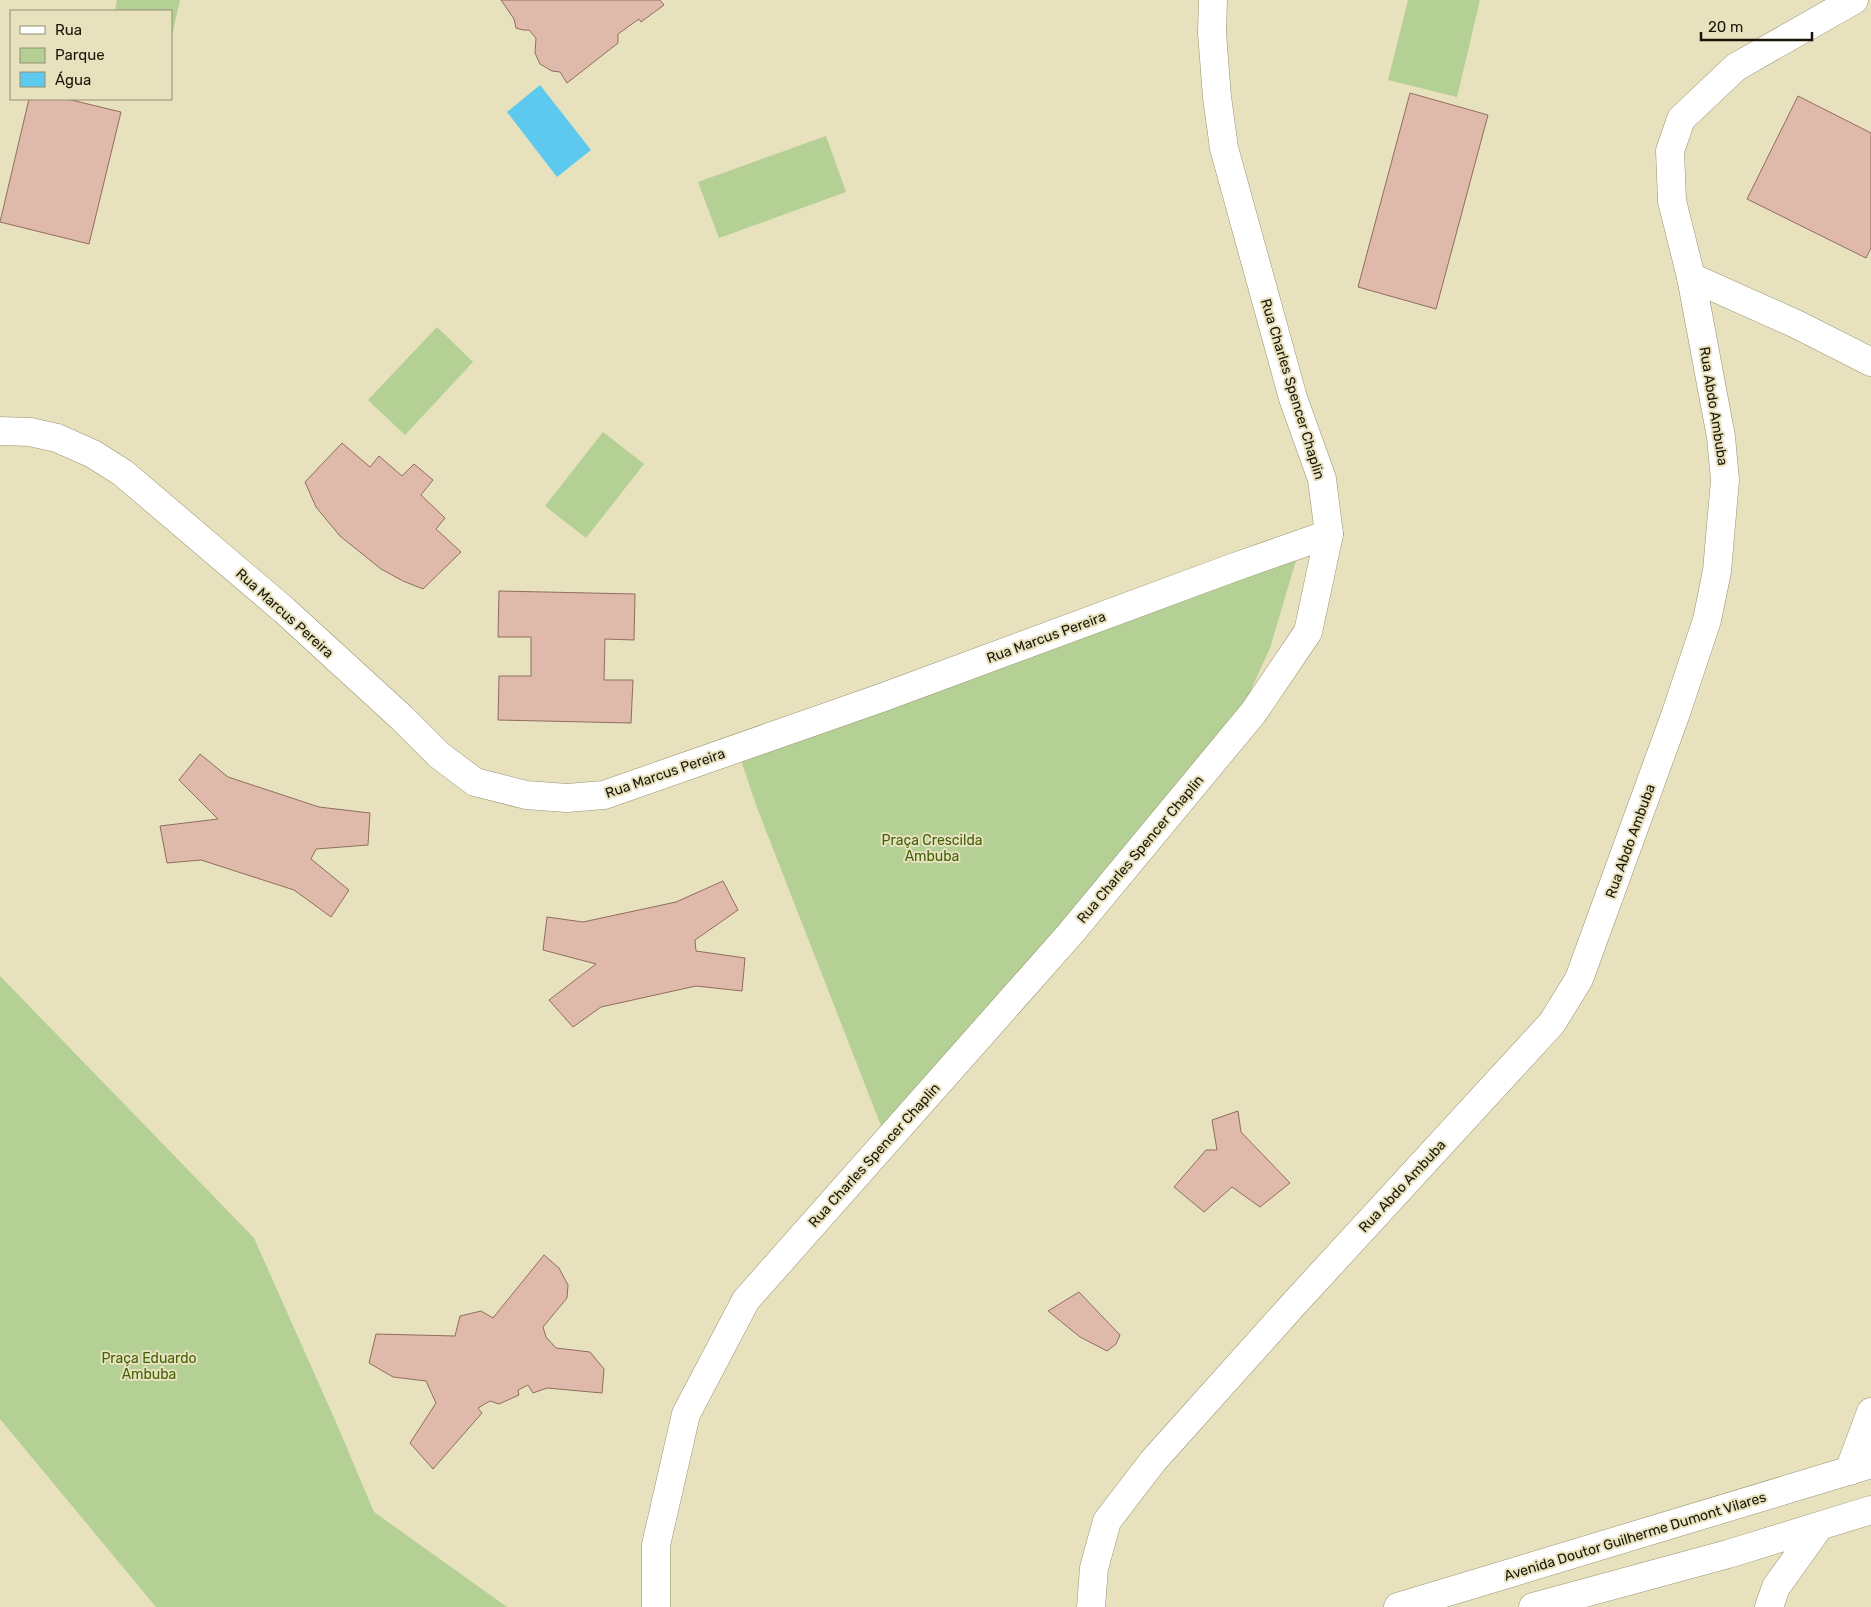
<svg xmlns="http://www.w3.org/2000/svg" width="1871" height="1607" viewBox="0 0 1871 1607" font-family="Rubik,sans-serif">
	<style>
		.green { fill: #b4d094 }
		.water { fill: #5dc9ef }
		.building { fill: #dfbaaa; stroke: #8f6e5f }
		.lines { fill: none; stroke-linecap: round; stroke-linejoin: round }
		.minor-casing { stroke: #999371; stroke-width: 29 }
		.tertiary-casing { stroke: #999371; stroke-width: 29 }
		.secondary-casing { stroke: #999371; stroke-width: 29 }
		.minor { stroke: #fff; stroke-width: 28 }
		.tertiary { stroke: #fff; stroke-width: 28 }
		.secondary { stroke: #fff; stroke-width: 28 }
		.labels { text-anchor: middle; stroke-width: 4; stroke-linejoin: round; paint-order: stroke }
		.street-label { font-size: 14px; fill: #181508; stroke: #e7e1bd }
		.park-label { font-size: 14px; fill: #436109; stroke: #e7e1bd }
	</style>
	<rect width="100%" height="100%" fill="#e7e1bd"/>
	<g class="green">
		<polygon points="117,0 180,0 171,40 171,11 115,11"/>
		<polygon points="1408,0 1480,0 1457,97 1388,80"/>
		<polygon points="826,136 846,192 719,238 698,182"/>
		<polygon points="437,327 473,362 405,435 368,400"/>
		<polygon points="603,432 644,464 586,538 545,506"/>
		<polygon points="1297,557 1270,648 1239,716 885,1136 756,805 741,760"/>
		<polygon points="0,976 254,1238 335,1420 374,1512 507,1607 156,1607 0,1419"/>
	</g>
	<polygon class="water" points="540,85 591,150 557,177 507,112"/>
	<g class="building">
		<polygon points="501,0 660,0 664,5 641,22 639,19 618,34 618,43 567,83 560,72 552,71 540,64 535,53 536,38 529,30 523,30 516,28 514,19"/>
		<polygon points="1410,93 1488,115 1436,309 1358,287"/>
		<polygon points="1798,96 1871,133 1871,248 1866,258 1747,199"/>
		<polygon points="29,99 67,99 121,112 89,244 0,222"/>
		<polygon points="342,443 370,467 379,456 402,476 414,464 433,480 421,495 445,518 436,529 461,552 423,589 403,581 381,569 340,536 316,507 305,482"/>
		<polygon points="499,591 635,594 634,640 605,639 604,680 633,680 631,723 498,720 499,676 531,676 531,637 498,637"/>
		<polygon points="200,754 228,777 319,807 370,813 368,845 316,849 311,859 349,890 331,917 294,890 201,860 167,863 160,826 218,819 179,780"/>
		<polygon points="723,881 738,910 695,940 696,951 745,958 742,991 696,986 601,1007 573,1027 549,1000 596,964 543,950 547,917 583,922 676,902"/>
		<polygon points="1238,1111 1241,1132 1290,1183 1260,1207 1232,1187 1204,1212 1174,1187 1206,1150 1217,1150 1212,1120"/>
		<polygon points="544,1255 559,1268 568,1285 567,1298 543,1327 546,1337 556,1348 590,1352 604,1369 602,1393 547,1388 533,1393 528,1385 518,1390 519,1395 499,1404 490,1401 478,1408 482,1413 433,1469 410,1443 436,1403 426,1381 393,1377 369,1363 376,1334 455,1336 460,1316 481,1311 493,1318"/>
		<polygon points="1079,1292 1120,1335 1116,1344 1107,1351 1080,1337 1048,1311"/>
	</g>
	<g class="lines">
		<defs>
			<g id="minor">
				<polyline points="0,431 30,432 57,438 93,454 123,473 284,610 402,718 439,755 475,782 526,795 567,798 604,795 881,698 1232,568 1329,534"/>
				<polyline points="1849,1471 1871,1412"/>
				<polyline points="1769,1607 1776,1587 1819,1527"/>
			</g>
			<g id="tertiary">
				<polyline points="1691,277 1796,324 1871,362"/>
				<polyline points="1091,1607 1094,1568 1107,1521 1153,1461 1292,1306 1552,1023 1579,979 1676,713 1707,620 1717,571 1725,480 1721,437 1691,277 1672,201 1670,151 1681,119 1736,67 1854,0"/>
			</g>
			<g id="secondary">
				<polyline points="656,1607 656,1545 686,1414 746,1300 1070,934 1253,713 1308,632 1329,534 1322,479 1293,398 1224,148 1217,97 1212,33 1213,0"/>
				<polyline points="1398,1607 1871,1464"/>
				<polyline points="1533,1607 1728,1554 1871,1510"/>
			</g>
		</defs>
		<use href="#minor" class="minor-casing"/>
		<use href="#tertiary" class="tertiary-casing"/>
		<use href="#secondary" class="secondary-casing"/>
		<use href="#minor" class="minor"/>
		<use href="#tertiary" class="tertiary"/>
		<use href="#secondary" class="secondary"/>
	</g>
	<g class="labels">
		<g class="street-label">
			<text transform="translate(1293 389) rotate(73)" y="5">Rua Charles Spencer Chaplin</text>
			<text transform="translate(1714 406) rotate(81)" y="5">Rua Abdo Ambuba</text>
			<text transform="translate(285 613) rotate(42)" y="5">Rua Marcus Pereira</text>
			<text transform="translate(1046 637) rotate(-20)" y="5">Rua Marcus Pereira</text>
			<text transform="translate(665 773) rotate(-19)" y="5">Rua Marcus Pereira</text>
			<text transform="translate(1630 841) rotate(-70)" y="5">Rua Abdo Ambuba</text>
			<text transform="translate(1140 849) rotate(-50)" y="5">Rua Charles Spencer Chaplin</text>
			<text transform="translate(874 1155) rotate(-48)" y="5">Rua Charles Spencer Chaplin</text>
			<text transform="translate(1402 1186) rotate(-47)" y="5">Rua Abdo Ambuba</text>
			<text transform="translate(1635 1536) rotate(-17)" y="5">Avenida Doutor Guilherme Dumont Vilares</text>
		</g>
		<g class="park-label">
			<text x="932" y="845">Praça Crescilda<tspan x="932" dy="16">Ambuba</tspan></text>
			<text x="149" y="1363">Praça Eduardo<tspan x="149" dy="16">Ambuba</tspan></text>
		</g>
	</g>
	<rect x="10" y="10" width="162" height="90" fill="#e7e1bd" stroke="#948f75"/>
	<rect x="20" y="26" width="25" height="8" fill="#ffffff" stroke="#948f75"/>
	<text x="55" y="35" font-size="15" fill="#181508">Rua</text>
	<rect x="20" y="48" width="25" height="15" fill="#b4d094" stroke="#948f75"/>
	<text x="55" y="60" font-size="15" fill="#181508">Parque</text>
	<rect x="20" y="72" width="25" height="15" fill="#5dc9ef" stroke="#948f75"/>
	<text x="55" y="85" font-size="15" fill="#181508">Água</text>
	<path d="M1701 32v8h111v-8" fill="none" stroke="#181508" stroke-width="2.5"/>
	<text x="1708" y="32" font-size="15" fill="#181508" stroke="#e7e1bd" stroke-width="4" paint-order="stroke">20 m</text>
</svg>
